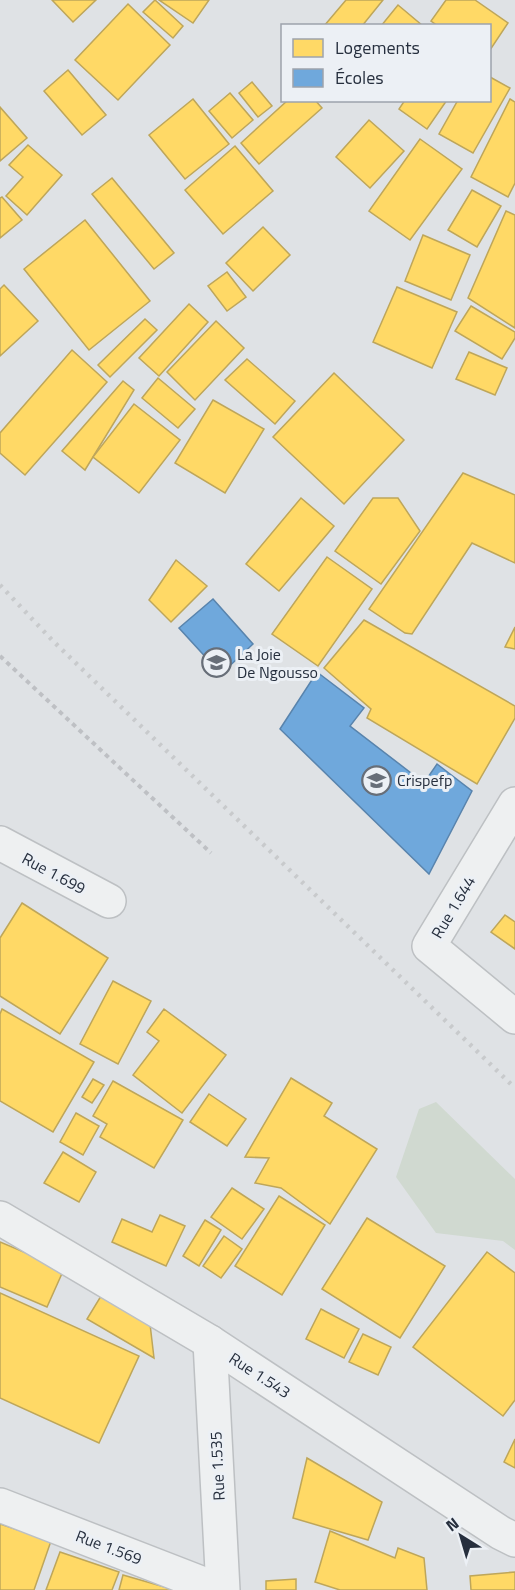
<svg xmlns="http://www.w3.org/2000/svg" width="515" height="1590" viewBox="0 0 515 1590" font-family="'Titillium Web',sans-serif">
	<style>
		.green { fill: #d0d9d0 }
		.homes { fill: #ffd966; stroke: #bea65a; stroke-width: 1.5 }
		.schools { fill: #6fa8dc; stroke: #5984ad; stroke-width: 1.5 }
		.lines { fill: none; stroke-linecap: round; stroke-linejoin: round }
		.minor-casing { stroke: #bdc0c3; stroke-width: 36 }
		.path { stroke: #bec0c4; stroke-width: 4; stroke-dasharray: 4.5 4.5; stroke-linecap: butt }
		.minor { stroke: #eef0f1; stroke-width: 33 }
		.rail { stroke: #c8cacc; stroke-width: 4.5; stroke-dasharray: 3 6; stroke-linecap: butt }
		.labels { text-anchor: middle; stroke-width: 6; stroke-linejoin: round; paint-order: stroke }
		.poi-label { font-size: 16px; fill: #262f3e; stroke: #ecf0f5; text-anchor: start }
		.street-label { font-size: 16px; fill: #262f3e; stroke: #ecf0f5 }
	</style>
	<rect width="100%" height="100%" fill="#dfe2e5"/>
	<polygon class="green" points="436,1102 515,1179 515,1250 503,1241 436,1233 396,1177 419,1109"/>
	<g class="homes">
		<polygon points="52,0 96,0 73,22"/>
		<polygon points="155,0 183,26 173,38 143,12"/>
		<polygon points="159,0 209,0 193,23"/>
		<polygon points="346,0 383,0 362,26 324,26"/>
		<polygon points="446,0 475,0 508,23 490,50 490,26 438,26 431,21"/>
		<polygon points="128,4 170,45 118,100 75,60"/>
		<polygon points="398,5 423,26 381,26"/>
		<polygon points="68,70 106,115 82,135 44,91"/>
		<polygon points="490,77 510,88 473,153 439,134 458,100 490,100"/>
		<polygon points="252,82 272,106 258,117 239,93"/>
		<polygon points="230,93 253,120 232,138 209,111"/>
		<polygon points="193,99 229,144 185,179 149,135"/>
		<polygon points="510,99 515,102 515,183 508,197 471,177"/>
		<polygon points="288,100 315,100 322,108 259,164 241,143"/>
		<polygon points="405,100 447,100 427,129 399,109"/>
		<polygon points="0,107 27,138 0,161"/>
		<polygon points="369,120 404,151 370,188 336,157"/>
		<polygon points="420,139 462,169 410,240 369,211"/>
		<polygon points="28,145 62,175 27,215 6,196 23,177 9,165"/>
		<polygon points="235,146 273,191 223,234 185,190"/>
		<polygon points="112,178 174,253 154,269 92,194"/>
		<polygon points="472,190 501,206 477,247 448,230"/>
		<polygon points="2,197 22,220 0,238 0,198"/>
		<polygon points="506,211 515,215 515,328 468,298"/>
		<polygon points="85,220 150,301 89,350 24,269"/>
		<polygon points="263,227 290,255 253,291 226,263"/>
		<polygon points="423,235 470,255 451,300 405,281"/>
		<polygon points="227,272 246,297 227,311 208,286"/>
		<polygon points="4,285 38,321 0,356 0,289"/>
		<polygon points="397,287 457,312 432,368 373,342"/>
		<polygon points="189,304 208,322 159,376 139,358"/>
		<polygon points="471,306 515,332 515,338 502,359 455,331"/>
		<polygon points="145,319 157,330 110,377 98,365"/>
		<polygon points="216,321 244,348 195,400 167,372"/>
		<polygon points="72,350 107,382 25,475 0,453 0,433"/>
		<polygon points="469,352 507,368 495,395 456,379"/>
		<polygon points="247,359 295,401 275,424 225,380"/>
		<polygon points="334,373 404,440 344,504 273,437"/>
		<polygon points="158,378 195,409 178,428 142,398"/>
		<polygon points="123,381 134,390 85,470 62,451"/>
		<polygon points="213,400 264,429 225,493 175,463"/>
		<polygon points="134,404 180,440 139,493 93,457"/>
		<polygon points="463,473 515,495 515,563 472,543 412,634 405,633 369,609"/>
		<polygon points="301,498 334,526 279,591 246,564"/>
		<polygon points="373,498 398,498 420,531 381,584 335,551"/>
		<polygon points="327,557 372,589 318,666 272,634"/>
		<polygon points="176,560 207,586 171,622 149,600"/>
		<polygon points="364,620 515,706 515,718 477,784 367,718 371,709 324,668"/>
		<polygon points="515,627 515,649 505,647"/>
		<polygon points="22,903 108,958 60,1034 0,996 0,938"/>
		<polygon points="505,915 515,922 515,949 491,932"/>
		<polygon points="113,981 151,1001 118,1064 80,1044"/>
		<polygon points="2,1009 94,1062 53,1132 0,1101 0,1014"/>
		<polygon points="164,1009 226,1055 182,1113 133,1075 159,1041 147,1032"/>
		<polygon points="291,1078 332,1103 324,1116 377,1149 330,1224 281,1188 255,1183 269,1158 245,1157"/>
		<polygon points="93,1079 104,1085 92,1103 82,1097"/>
		<polygon points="113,1081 183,1120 154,1168 100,1137 107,1124 93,1116"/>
		<polygon points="209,1094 246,1119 227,1146 190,1122"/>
		<polygon points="76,1113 99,1126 83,1155 60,1142"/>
		<polygon points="63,1152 96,1172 79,1202 44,1183"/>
		<polygon points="232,1188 264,1209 242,1239 211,1217"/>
		<polygon points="279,1196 325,1225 282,1295 235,1266"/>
		<polygon points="160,1215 185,1226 166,1266 112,1242 122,1219 152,1232"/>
		<polygon points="367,1218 445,1266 400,1338 322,1289"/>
		<polygon points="205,1220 221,1230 199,1266 183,1256"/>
		<polygon points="224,1236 242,1249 221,1278 203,1266"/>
		<polygon points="0,1242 64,1269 47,1307 0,1287"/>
		<polygon points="487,1252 515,1273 515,1400 503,1416 413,1347"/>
		<polygon points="0,1293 139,1356 99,1443 0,1398"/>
		<polygon points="101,1296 150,1324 154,1358 87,1319"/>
		<polygon points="321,1309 359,1329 344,1358 306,1339"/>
		<polygon points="363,1334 391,1347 378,1375 349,1362"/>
		<polygon points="515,1439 515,1468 504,1462"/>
		<polygon points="307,1458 382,1502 368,1540 293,1518"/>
		<polygon points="0,1524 51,1541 34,1590 0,1590"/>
		<polygon points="330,1531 395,1558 398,1548 424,1558 427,1590 340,1590 315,1582"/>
		<polygon points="60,1552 119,1572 112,1590 46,1590"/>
		<polygon points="515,1572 515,1590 471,1590 470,1576"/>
		<polygon points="123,1575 175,1590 119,1590"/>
		<polygon points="296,1579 296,1590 266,1590 266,1581"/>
	</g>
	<g class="schools">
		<polygon points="213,599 253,644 221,674 179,628"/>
		<polygon points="317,672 364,708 350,726 424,783 437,764 472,791 429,874 280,729"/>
	</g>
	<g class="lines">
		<defs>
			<g id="minor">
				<polyline points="515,804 429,946 515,1017"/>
				<polyline points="0,843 109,901"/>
				<polyline points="0,1218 210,1342 501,1533 515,1540"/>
				<polyline points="210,1342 223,1590"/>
				<polyline points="0,1505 219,1590"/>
			</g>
		</defs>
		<use href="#minor" class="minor-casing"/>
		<polyline class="path" points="0,656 211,853"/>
		<use href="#minor" class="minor"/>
		<polyline class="rail" points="0,585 53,641 515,1088"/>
	</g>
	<defs>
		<symbol id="school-ring" viewBox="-11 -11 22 22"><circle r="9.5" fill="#ecf0f5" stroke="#676e78" stroke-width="1.5"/><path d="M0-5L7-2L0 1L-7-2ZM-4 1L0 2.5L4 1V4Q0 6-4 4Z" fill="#676e78"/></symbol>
	</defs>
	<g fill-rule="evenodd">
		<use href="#school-ring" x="200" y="646" width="33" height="33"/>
		<use href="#school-ring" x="360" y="764" width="33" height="33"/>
	</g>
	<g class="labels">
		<g class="poi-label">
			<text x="237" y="660">La Joie<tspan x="237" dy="18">De Ngousso</tspan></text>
			<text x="397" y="786">Crispefp</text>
		</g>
		<g class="street-label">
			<text transform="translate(54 873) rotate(28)" y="6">Rue 1.699</text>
			<text transform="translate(453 907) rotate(-59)" y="6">Rue 1.644</text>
			<text transform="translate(260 1375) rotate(33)" y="6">Rue 1.543</text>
			<text transform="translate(217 1466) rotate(-93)" y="6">Rue 1.535</text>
			<text transform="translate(109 1547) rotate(21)" y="6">Rue 1.569</text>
		</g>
	</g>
	<rect x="281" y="24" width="210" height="78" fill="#ecf0f5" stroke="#9da3ac" stroke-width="1.5"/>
	<rect x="293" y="39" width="30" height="18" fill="#ffd966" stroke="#9da3ac" stroke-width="1.5"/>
	<text x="335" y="54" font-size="18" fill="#262f3e">Logements</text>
	<rect x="293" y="69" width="30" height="18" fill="#6fa8dc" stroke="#9da3ac" stroke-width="1.5"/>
	<text x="335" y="84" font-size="18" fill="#262f3e">Écoles</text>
	<g transform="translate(461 1536) rotate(323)" stroke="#ecf0f5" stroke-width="4.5" paint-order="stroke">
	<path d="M0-4.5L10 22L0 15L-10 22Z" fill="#262f3e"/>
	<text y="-9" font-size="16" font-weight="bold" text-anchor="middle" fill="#262f3e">N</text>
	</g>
</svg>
